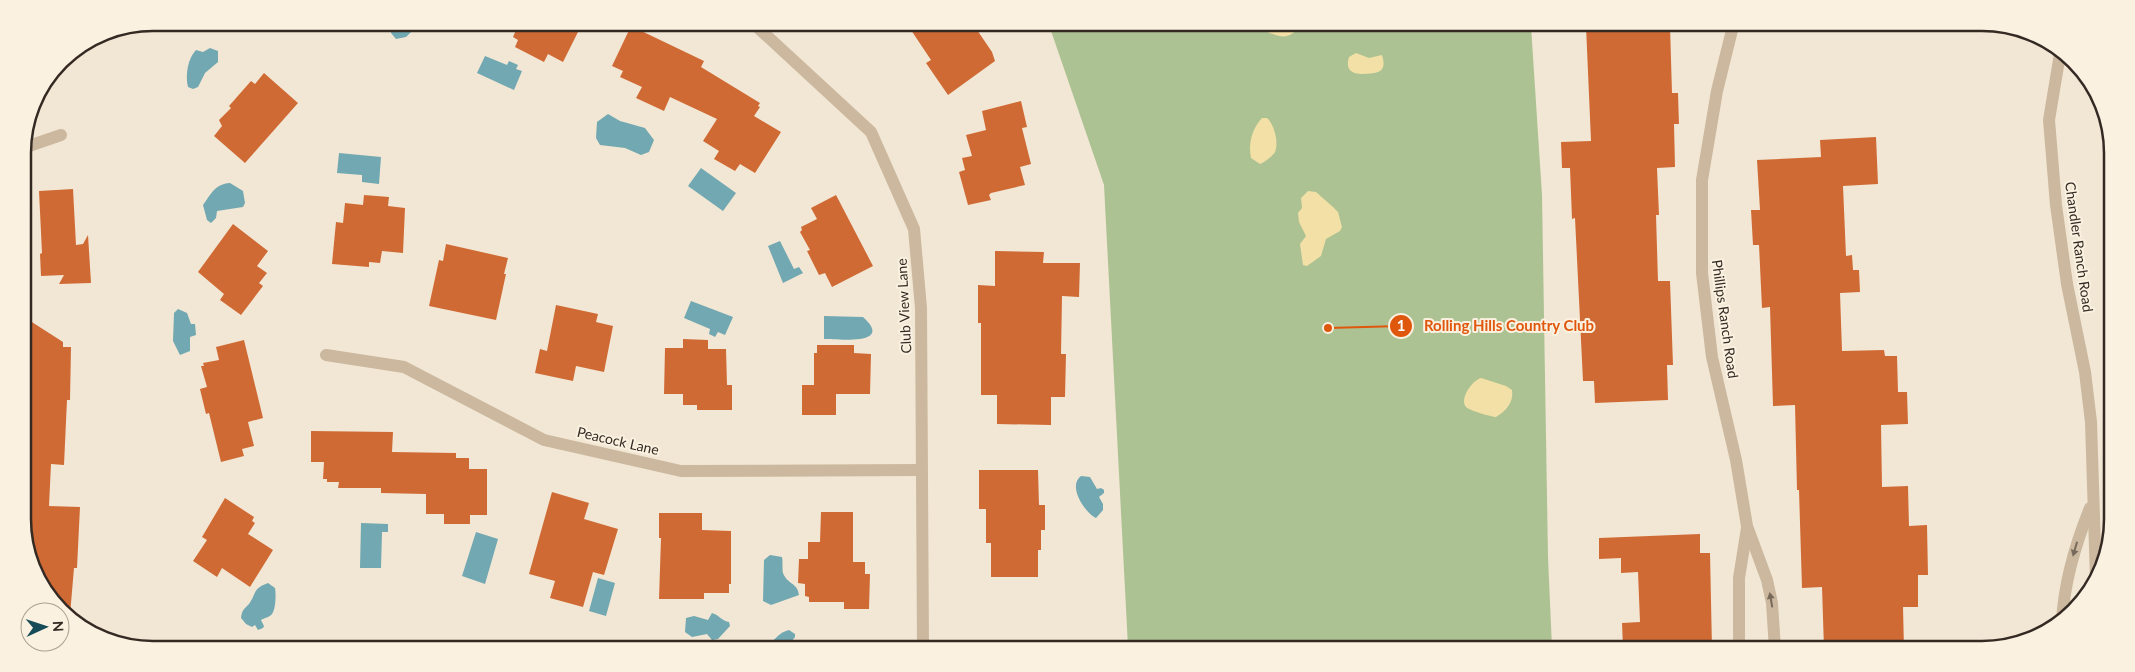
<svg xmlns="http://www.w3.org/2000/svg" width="2135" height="672" viewBox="0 0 2135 672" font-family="Lato,sans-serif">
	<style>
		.green { fill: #adc293 }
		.sand { fill: #f2e0a6 }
		.water { fill: #71a8b1 }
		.building { fill: #d06a34 }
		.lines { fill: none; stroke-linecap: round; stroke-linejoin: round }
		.street { stroke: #cbb89f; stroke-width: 12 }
		.oneway { fill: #786a5b }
		.labels { text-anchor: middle; stroke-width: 4; stroke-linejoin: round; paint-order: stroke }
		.street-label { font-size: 14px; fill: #342a23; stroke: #faf1e0 }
		.rim { fill: none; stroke: #342a23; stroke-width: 2.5 }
		.leader { fill: none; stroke: #df570d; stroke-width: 2 }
		.callout-dot { fill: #df570d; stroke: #faf1e0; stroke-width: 2 }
		.mark-label { font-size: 15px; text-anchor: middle; font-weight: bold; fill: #fff }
		.callout-label { font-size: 15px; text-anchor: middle; font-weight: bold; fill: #df570d; stroke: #faf1e0; stroke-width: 4; stroke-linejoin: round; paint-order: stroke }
	</style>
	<rect width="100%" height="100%" fill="#f2e7d4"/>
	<polygon class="green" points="1049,25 1531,26 1542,195 1548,557 1552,648 1128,647 1104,185"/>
	<g class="sand">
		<path d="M1255,25H1300C1288,46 1269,33 1255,25Z"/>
		<path d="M1356,53L1369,58L1382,55C1388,74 1376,73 1363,74C1352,74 1345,70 1349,57Z"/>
		<path d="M1262,118H1267C1274,124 1279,142 1275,152C1273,156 1264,162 1260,164L1251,158C1248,143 1252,129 1262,118Z"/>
		<polygon points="1308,191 1316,192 1333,207 1338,212 1342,227 1340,231 1326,239 1321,256 1307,266 1303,265 1300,244 1306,236 1299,222 1298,213 1302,208 1301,198"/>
		<path d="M1481,378L1506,386L1512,390C1514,402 1506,411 1496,417C1492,417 1468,410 1466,407C1459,398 1473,380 1481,378Z"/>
	</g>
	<g class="water">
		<polygon points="392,23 434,23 432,27 426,30 417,26 411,27 411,32 406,37 396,39 391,33"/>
		<path d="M210,48L218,51V62L205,73L198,87L193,89L188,87C185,75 188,58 196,50L203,52Z"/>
		<polygon points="485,56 507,65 509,61 518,65 516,69 522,71 514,90 477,73"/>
		<polygon points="608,114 620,121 645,128 654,140 649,152 641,155 625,148 600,145 596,138 597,122"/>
		<polygon points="339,153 381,157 379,184 362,182 362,175 337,173"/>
		<polygon points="701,168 736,193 723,211 688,186"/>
		<path d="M230,183L243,191L245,203L243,207L217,211L216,218L211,223L207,220L203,205C211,194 215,184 230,183Z"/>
		<polygon points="780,241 794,269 799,267 803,273 783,283 768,246"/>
		<polygon points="691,301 733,317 725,335 718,332 715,337 709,334 710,329 684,318"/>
		<polygon points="178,309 187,313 191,324 195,324 196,335 190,337 190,351 180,355 173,341 174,313"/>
		<path d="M824,316L863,317C895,346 837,339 824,339Z"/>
		<path d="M1081,476L1090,477L1097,489L1101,488L1104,490V493L1099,497L1103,504V510L1096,518C1085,513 1067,486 1081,476Z"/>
		<polygon points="361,523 388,524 388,532 382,532 381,568 360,568"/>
		<polygon points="476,532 498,539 485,584 462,576"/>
		<path d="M770,555L782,557C783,562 782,569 783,573C787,584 798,583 799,595L771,605L763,601L764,560Z"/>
		<polygon points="598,578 615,583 606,616 589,611"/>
		<path d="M268,583L275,588C276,593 276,609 272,614C270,617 264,618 261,620L264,626L263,628L258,630L255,625L252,627L246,624L241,618C242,610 244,609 249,604C257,593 252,589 268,583Z"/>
		<path d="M712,613C719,615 722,621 729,622L730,626L718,639L712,640L707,634L692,637L685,632L686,618L694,616L708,620Z"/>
		<path d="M789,630L795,634V637L788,646H770C773,639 781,632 789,630Z"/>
	</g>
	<g class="building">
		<polygon points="519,23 559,23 582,24 563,62 548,54 544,62 515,47 518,40 513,37"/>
		<polygon points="907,24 973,24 992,52 995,61 948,95 926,63 931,60"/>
		<polygon points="631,26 704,61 701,67 760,103 758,106 760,107 754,116 781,132 755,173 740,164 735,171 714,159 719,151 703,141 717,119 670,97 664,111 636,98 642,87 620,77 623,71 612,66"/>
		<polygon points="1586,26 1670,26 1672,93 1678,93 1679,124 1674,124 1675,167 1657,168 1659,215 1656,215 1658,281 1670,281 1673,365 1667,365 1668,400 1595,403 1594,381 1583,381 1575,218 1572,219 1570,168 1562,168 1561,142 1591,141"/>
		<polygon points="264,73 298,103 245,163 214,136 222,126 219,120 231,108 229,106 251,81 255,84"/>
		<polygon points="1021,101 1027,127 1022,128 1031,164 1020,167 1025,185 991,193 989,195 991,200 968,205 959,172 965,170 962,158 972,156 966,135 986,130 982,111"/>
		<polygon points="1876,137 1878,184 1843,186 1846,256 1852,255 1853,270 1859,270 1860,292 1840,293 1842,351 1884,350 1885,356 1897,356 1898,392 1907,392 1908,424 1881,425 1882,487 1908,486 1909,526 1927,525 1928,575 1918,575 1918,607 1903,607 1904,649 1824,649 1822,587 1802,588 1799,490 1797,490 1795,405 1773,406 1770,307 1762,308 1759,245 1753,245 1751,210 1760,210 1757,160 1821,157 1820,140"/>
		<polygon points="73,189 76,245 83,244 88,235 91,283 59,284 64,275 41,276 40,254 42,253 39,191"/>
		<polygon points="364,195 389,197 388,206 405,208 403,253 382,251 380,263 369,262 369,267 332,264 336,222 343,223 345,203 363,205"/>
		<polygon points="836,195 873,266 832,287 825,273 819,275 807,251 810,250 800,232 802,230 801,227 817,219 811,208"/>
		<polygon points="233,224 268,251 257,266 267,273 259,283 263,286 241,315 220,300 224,294 198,272"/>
		<polygon points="446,244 508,258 504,274 506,274 496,320 429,306 439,260 443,261"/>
		<polygon points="995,251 1044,252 1043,263 1080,263 1079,297 1062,296 1061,354 1066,354 1065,397 1051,397 1051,425 997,424 997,395 981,395 981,323 978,323 978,285 995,286"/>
		<polygon points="556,305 598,314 596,322 613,326 604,372 576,366 573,381 535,373 540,349 547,351"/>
		<polygon points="24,317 63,342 63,347 71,347 70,400 67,400 64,465 51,464 49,506 80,507 77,568 74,568 70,615 55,605 25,544 27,485 25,485"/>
		<polygon points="683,339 708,340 708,349 726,349 727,385 732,385 732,410 697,410 697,405 683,405 683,394 664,394 665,348 683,348"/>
		<polygon points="244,340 263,418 248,422 254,446 242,449 244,456 221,462 209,413 206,414 200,389 207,387 201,366 204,366 203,363 219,360 216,347"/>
		<polygon points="817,345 854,345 854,353 871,354 870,394 836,394 836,415 802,415 802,385 814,385 814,353 817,353"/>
		<polygon points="311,431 393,432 392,452 456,453 456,458 469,458 469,469 487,469 487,515 470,515 470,524 444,524 444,514 426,514 426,494 381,493 381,488 338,488 339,482 327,482 327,479 323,479 324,462 311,462"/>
		<polygon points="979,470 1038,470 1039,505 1045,505 1045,530 1041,530 1041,550 1038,550 1038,577 991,577 991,543 986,543 986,509 979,509"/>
		<polygon points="552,492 589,503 584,519 618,529 604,575 593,572 583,607 550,598 555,581 529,574"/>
		<polygon points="225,498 254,517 252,521 255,523 248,534 273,550 250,587 222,568 217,577 193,561 207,540 202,537"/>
		<polygon points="821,512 853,512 853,562 865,562 865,574 870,574 869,609 844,609 844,602 809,602 809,597 805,596 805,584 798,583 799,559 808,559 808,542 820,542"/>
		<polygon points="659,513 702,513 702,530 731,531 731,584 729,584 729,593 704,593 704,599 659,599 661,538 659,538"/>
		<polygon points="1700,534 1700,553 1710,553 1712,649 1623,648 1622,623 1640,622 1638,572 1621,573 1621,558 1599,559 1599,538"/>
	</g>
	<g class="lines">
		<g class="street">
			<polyline points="754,24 871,132 914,229 921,308 923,647"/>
			<polyline points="1733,26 1717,91 1702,180 1702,273 1712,357 1736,460 1747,526 1767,580 1772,603 1775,649"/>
			<polyline points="2060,54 2049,120 2056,205 2067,284 2085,372 2091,422 2096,580"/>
			<polyline points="23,148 61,135"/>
			<polyline points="326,355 404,367 544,440 681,471 922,470"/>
			<path d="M2062,622C2064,582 2075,545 2090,508"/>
			<polyline points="1739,649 1739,578 1747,528"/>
		</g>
	</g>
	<defs><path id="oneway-solid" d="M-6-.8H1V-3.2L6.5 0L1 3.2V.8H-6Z" transform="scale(1.25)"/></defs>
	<g class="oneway">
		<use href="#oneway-solid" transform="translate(2075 549) rotate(106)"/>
		<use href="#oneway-solid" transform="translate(1771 600) rotate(-100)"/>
	</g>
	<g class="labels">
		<g class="street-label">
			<text transform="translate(2079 247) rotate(82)" y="5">Chandler Ranch Road</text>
			<text transform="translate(904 306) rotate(-93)" y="5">Club View Lane</text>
			<text transform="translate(1725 319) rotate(82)" y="5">Phillips Ranch Road</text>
			<text transform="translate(618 441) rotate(13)" y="5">Peacock Lane</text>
		</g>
	</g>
	<path d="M0 0H2135V672H0ZM153 31H1982A122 122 0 0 1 2104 153V519A122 122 0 0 1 1982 641H153A122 122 0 0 1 31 519V153A122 122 0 0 1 153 31Z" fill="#faf1e0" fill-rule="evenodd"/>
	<path class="rim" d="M153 31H1982A122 122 0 0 1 2104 153V519A122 122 0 0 1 1982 641H153A122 122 0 0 1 31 519V153A122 122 0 0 1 153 31Z"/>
	<path class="leader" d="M1328 328L1401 326"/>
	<g class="callout-dot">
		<circle cx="1328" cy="328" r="5"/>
		<circle cx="1401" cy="326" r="12"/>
	</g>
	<g class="mark-label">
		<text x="1401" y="331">1</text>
	</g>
	<g class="callout-label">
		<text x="1509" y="331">Rolling Hills Country Club</text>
	</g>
	<g transform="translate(45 627) rotate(87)"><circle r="24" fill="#faf1e0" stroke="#aba194"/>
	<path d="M0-4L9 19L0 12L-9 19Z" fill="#164c58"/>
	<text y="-8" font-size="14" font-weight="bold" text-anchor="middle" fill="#342a23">N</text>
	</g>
</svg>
